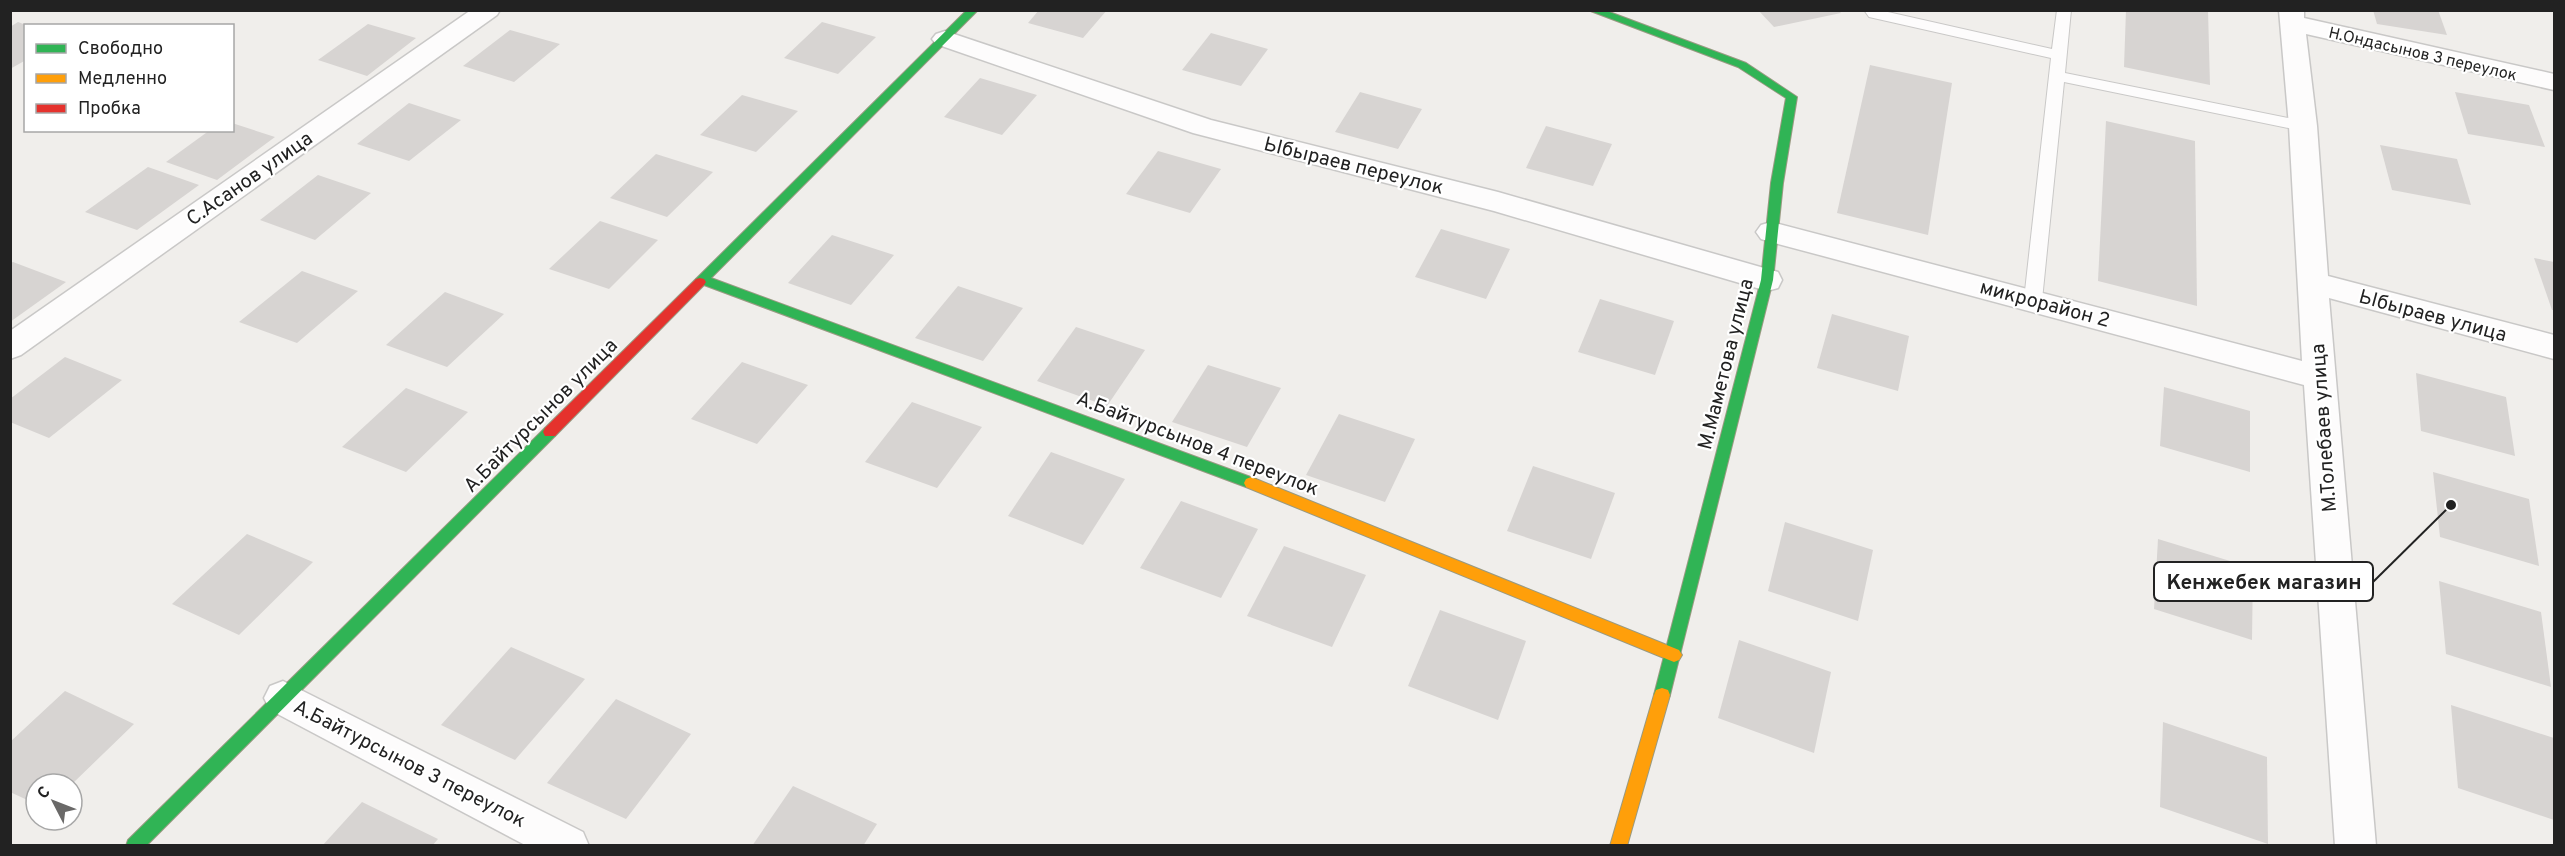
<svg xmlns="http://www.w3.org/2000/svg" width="2565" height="856" viewBox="0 0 2565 856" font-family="Overpass,sans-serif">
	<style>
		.building { fill: #d7d4d2 }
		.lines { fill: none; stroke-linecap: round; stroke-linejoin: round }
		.lane-casing { stroke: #c9c8c7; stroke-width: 2 }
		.street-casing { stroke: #c9c8c7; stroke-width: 3 }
		.fast-casing { stroke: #999a82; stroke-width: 2 }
		.slow-casing { stroke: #999a82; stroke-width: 2 }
		.jam-casing { stroke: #999a82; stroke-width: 2 }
		.lane { fill: #fdfcfc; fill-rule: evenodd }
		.street { fill: #fdfcfc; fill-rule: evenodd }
		.fast { fill: #30b455; fill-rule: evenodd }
		.slow { fill: #ff9f0a; fill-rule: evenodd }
		.jam { fill: #e5322d; fill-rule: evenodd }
		.labels { text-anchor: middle; stroke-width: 4.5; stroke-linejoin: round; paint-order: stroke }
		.far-street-label { font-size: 16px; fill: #222; stroke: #fff }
		.street-label { font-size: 20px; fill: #222; stroke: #fff }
		.leader { fill: none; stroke: #222; stroke-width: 2 }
		.callout-dot { fill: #222; stroke: #fff; stroke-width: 2 }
		.callout { fill: #fff; stroke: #222; stroke-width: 2 }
		.callout-label { font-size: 21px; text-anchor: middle; font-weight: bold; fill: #222 }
	</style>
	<rect width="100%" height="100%" fill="#f0eeeb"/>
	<g class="building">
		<polygon points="1039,10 1107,10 1083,38 1028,23"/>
		<polygon points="1758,10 1838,10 1841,13 1774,27"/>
		<polygon points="2126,10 2208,10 2210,85 2124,67"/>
		<polygon points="2373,10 2438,10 2447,35 2377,24"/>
		<polygon points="18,22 26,25 26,60 10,69 10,27"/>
		<polygon points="822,22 876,37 838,74 784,58"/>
		<polygon points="368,24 416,38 367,76 318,60"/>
		<polygon points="510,30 560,44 514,82 463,66"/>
		<polygon points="1211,33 1268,49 1241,86 1182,70"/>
		<polygon points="1870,65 1952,83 1928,235 1837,213"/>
		<polygon points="980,78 1037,95 1002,135 944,117"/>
		<polygon points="1360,92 1422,109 1398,149 1335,132"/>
		<polygon points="2455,92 2529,105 2545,147 2468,134"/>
		<polygon points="742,95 798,111 756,152 700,135"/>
		<polygon points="409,103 461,120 409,161 357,144"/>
		<polygon points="2106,121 2195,141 2197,306 2098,281"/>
		<polygon points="232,123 275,137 217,180 166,162 210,130 232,130"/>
		<polygon points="1546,126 1612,144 1593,186 1526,168"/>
		<polygon points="2380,145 2457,159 2471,205 2392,190"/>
		<polygon points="1158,151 1221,169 1190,213 1126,194"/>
		<polygon points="656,154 713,172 667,217 610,198"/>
		<polygon points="148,167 199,185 137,230 85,212"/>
		<polygon points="318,175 371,193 315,240 260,220"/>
		<polygon points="600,221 658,240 609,289 549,269"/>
		<polygon points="1441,229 1510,249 1486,299 1415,277"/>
		<polygon points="832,235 894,255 851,305 788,283"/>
		<polygon points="2534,258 2554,262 2554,310 2552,310"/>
		<polygon points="13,262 66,282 10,322 10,263"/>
		<polygon points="302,271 358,291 297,343 239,322"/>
		<polygon points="958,286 1023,308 983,361 915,338"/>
		<polygon points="445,292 504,314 447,367 386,345"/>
		<polygon points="1600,299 1674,321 1655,375 1578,352"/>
		<polygon points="1832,314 1909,336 1898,391 1817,368"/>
		<polygon points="1076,327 1145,350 1107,406 1037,381"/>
		<polygon points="65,357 122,380 49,438 10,422 10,399"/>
		<polygon points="742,362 808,385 757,444 691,419"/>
		<polygon points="1208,365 1281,388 1247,447 1172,422"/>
		<polygon points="2416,373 2506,397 2515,456 2421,431"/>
		<polygon points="2164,387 2250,411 2250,472 2160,446"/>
		<polygon points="406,388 468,412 406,472 342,447"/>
		<polygon points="912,402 982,427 937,488 865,462"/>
		<polygon points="1339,414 1415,439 1385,502 1306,475"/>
		<polygon points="1051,452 1125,479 1083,545 1008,516"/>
		<polygon points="1533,466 1615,493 1591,559 1507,531"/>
		<polygon points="2433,472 2529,499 2539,566 2440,537"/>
		<polygon points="1181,501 1258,529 1221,598 1140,568"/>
		<polygon points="1785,522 1873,550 1858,621 1768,591"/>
		<polygon points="247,534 313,562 239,635 172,604"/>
		<polygon points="2158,539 2253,568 2252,640 2154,609"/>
		<polygon points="1284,546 1366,575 1332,647 1247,616"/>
		<polygon points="2439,581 2541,612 2551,687 2446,654"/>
		<polygon points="1440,610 1526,641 1498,720 1408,686"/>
		<polygon points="1739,640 1831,672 1814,753 1718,718"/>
		<polygon points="511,647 585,679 515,760 441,725"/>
		<polygon points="65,691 134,724 72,784 36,784 36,804 10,792 10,742"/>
		<polygon points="616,699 691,734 626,819 547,783"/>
		<polygon points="2451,705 2554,738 2554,820 2458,788"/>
		<polygon points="2163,722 2267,757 2268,844 2160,807"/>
		<polygon points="793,786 877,824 863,846 752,846"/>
		<polygon points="362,802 438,839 432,846 322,846"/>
	</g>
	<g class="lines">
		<defs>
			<polygon id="lane" points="1864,10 1879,10 2052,49 2057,10 2071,10 2065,73 2303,121 2309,122 2311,126 2309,130 2303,131 2064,82 2042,300 2039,305 2033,307 2027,305 2024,300 2051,58 1869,17"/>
			<g id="street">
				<polygon points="471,10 500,10 497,15 21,355 10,359 10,331"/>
				<polygon points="2279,10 2304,10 2304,18 2554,74 2554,90 2306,34 2317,126 2328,276 2554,335 2554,359 2329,298 2376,846 2335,846 2304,385 1771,242 1761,239 1756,232 1761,225 1771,222 2302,361 2289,126"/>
				<polygon points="945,31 1211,120 1498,192 1778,272 1782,280 1778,288 1767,291 1494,211 1193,133 936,44 932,39 936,34"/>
				<polygon points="283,681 583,832 589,846 527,846 270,710 264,698 270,686"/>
			</g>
			<g id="fast">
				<polygon points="967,10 978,10 711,278 1256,479 1258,483 1256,487 1246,487 704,285 696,285 694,282 696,279"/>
				<polygon points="1588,10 1604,10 1746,63 1797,97 1783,183 1773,280 1670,695 1668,700 1662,702 1656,700 1654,695 1761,280 1771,183 1786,98 1738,67"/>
				<polygon points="550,427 555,428 557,432 555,436 146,846 126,846 128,840 545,428"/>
			</g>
			<g id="slow">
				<polygon points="1251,477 1679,650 1682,655 1679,660 1674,662 1669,660 1246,487 1244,483 1246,479"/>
				<polygon points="1662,688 1668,690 1670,695 1627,846 1610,846 1654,695 1656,690"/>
			</g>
			<polygon id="jam" points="700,278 704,279 706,282 704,285 555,436 545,436 543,432 545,428 696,279"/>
		</defs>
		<use href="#lane" class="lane-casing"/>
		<use href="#street" class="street-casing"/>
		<use href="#fast" class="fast-casing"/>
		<use href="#slow" class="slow-casing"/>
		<use href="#jam" class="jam-casing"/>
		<use href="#lane" class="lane"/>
		<use href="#street" class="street"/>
		<use href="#fast" class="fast"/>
		<use href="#slow" class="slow"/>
		<use href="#jam" class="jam"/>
	</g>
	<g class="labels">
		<g class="far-street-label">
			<text transform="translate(2423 53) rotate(13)" y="6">Н.Ондасынов 3 переулок</text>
		</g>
		<g class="street-label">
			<text transform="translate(1354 165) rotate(14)" y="7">Ыбыраев переулок</text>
			<text transform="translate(249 178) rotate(-35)" y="7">С.Асанов улица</text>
			<text transform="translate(2045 303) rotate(15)" y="7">микрорайон 2</text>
			<text transform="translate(2433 315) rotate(15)" y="7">Ыбыраев улица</text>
			<text transform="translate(1725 364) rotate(-76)" y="7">М.Маметова улица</text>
			<text transform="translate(540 415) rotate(-45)" y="7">А.Байтурсынов улица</text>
			<text transform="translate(2323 428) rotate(-94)" y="7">М.Толебаев улица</text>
			<text transform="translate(1198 443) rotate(21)" y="7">А.Байтурсынов 4 переулок</text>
			<text transform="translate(410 763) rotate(27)" y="7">А.Байтурсынов 3 переулок</text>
		</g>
	</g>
	<path class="leader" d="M2451 505L2373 582"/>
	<circle class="callout-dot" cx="2451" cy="505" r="6"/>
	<rect class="callout" x="2154" y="562" width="219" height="39" rx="6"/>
	<g class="callout-label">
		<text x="2264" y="589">Кенжебек магазин</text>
	</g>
	<rect width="2565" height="856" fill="none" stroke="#222222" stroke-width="24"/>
	<rect x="24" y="24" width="210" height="108" fill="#ffffff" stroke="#a7a7a7" stroke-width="1.5"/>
	<rect x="36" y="44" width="30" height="9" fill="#30b455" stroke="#a7a7a7" stroke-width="1.5"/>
	<text x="78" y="54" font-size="18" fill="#222222">Свободно</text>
	<rect x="36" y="74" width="30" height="9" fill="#ff9f0a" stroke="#a7a7a7" stroke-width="1.5"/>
	<text x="78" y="84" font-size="18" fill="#222222">Медленно</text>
	<rect x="36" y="104" width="30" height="9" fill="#e5322d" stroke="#a7a7a7" stroke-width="1.5"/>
	<text x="78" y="114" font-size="18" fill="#222222">Пробка</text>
	<g transform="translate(54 802) rotate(312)"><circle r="28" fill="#ffffff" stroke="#a7a7a7" stroke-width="1.5"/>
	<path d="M0-4.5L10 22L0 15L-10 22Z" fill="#6a6968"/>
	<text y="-9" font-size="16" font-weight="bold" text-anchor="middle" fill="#222222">С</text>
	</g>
</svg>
